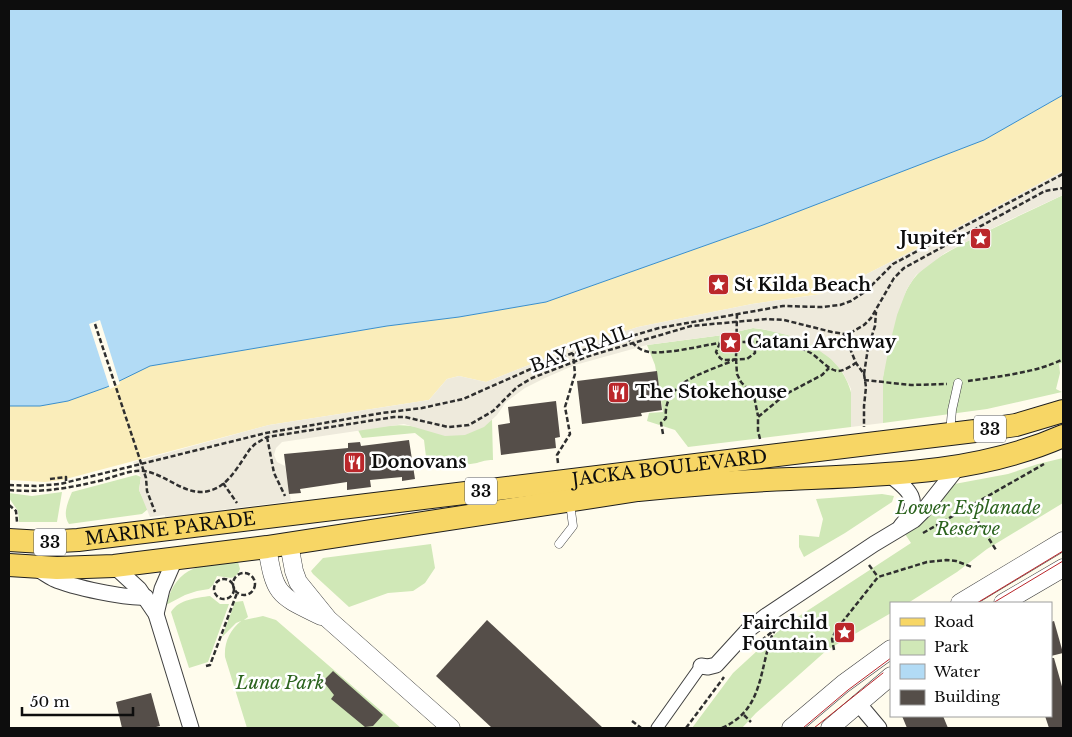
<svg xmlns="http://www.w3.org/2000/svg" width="1072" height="737" viewBox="0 0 1072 737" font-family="'Libre Baskerville',serif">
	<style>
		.green { fill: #d0e8b7 }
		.sand { fill: #faedba }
		.plaza { fill: #eeeadc }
		.water { fill: #b2dbf5; stroke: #3a8ecb }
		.pier { fill: #fffced }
		.building { fill: #554e49 }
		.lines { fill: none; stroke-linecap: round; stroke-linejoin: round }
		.service-casing { stroke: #404040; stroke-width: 9 }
		.pedestrian-casing { stroke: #404040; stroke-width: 13 }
		.minor-casing { stroke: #404040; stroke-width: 17 }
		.tertiary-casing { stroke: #404040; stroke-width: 19 }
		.primary-casing { stroke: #1e1e1e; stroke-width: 24 }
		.path { stroke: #2f2f2f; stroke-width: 2.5; stroke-dasharray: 5 2.5; stroke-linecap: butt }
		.service { stroke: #fff; stroke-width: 8 }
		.pedestrian { stroke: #fff; stroke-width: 11 }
		.minor { stroke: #fff; stroke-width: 15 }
		.tertiary { stroke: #fff; stroke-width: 18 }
		.primary { stroke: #f7d665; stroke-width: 22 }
		.tram { stroke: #bb272b; stroke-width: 1 }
		.path-bridge { stroke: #2f2f2f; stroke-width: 2.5; stroke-dasharray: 5 2.5; stroke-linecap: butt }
		.labels { text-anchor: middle; stroke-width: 5; stroke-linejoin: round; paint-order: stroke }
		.shield { fill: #fff; stroke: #565656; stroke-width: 1 }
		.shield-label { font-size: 16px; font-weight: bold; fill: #0d0d0d }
		.poi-label { font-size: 18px; font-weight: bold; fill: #0d0d0d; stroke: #fff; text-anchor: start }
		.street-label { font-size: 18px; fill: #0d0d0d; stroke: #fff }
		.park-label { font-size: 18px; font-style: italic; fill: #2b631e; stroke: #fff }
	</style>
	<rect width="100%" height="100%" fill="#fffced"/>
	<g class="green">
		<path d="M1063,195V362L1059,364L1060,373L1056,389L1062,392L987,409L883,423C883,408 882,392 883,377C887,349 897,297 916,276C927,262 955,248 970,240C1001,224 1032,210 1063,195Z"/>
		<path d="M753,328C791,332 838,348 850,389C854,400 851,415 851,427L688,447L675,430L647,421L649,413L663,412L655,365L647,345L723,335Z"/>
		<path d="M492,420L493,460C486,460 483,461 477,463C461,466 439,467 426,457L424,440L415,433L362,438L358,430C379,427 400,422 421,428Z"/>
		<polygon points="1063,458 1063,503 987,549 957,572 908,603 891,603 891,613 827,650 756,713 742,728 692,728 733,673 784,626 911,543 905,534 949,485 1008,474 1038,464"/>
		<path d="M136,475L141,477L139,490L148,509L142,514L69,524C62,514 68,502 72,492Z"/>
		<polygon points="62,492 57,522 19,522 18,511 9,498 9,493 32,496"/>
		<polygon points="882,494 894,496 892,502 845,533 804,557 799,547 799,535 819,537 823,519 816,499"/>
		<polygon points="431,544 435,568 425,583 413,591 388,593 349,607 313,574 311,571 323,558"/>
		<path d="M238,562L240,569C235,582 228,577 217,576L213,585L209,589L197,591L185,595L166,605C178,563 201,566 238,562Z"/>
		<path d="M210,596L220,604H229L208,662L189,668L171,612C179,599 197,598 210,596Z"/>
		<path d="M243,601L248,617L244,620L263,616L276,620L401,728H247L225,657C224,642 230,630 241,621L236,623L222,637L235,602Z"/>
	</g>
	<polygon class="sand" points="1063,95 1063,171 920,247 851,282 822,294 752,304 638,327 572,348 486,382 459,376 447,379 429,400 269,425 62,480 45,482 9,480 9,406 40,406 68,401 107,387 149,366 388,326 459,317 546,302 763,225 984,140"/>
	<polygon class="plaza" points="1063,171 1063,195 1007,221 945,253 916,275 907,289 897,315 889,347 883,378 883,423 851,427 851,389 842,371 831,359 803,339 762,329 753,328 723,335 647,345 575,365 545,378 525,388 506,402 497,415 484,427 465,435 445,436 404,424 282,442 276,448 274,455 277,462 285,466 291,501 165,517 165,515 150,517 139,490 141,477 133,462 145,459 269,425 429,400 447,379 459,376 486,382 572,348 638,327 752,304 822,294 851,282 920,247"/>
	<polygon class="water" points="9,9 1063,9 1063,95 984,140 763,225 546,302 459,317 387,326 150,366 107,387 68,401 40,406 9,406"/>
	<polygon class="pier" points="100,320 120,384 110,389 89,324"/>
	<g class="building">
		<polygon points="657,371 662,410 641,413 642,416 582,424 577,381"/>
		<polygon points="556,401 560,437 555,438 556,448 501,455 498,425 510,423 508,407"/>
		<polygon points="409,440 415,479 402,481 402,477 370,480 371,487 347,490 347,482 300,489 301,493 289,494 284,454 348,448 348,443 360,442 361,446"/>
		<polygon points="487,620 603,728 492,728 436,676"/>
		<polygon points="1054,621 1063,653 1051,656 1051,622"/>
		<polygon points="1051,658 1054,658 1063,690 1063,728 1049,728 1045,716 1051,716"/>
		<polygon points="333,671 383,715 373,726 365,727 331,699 334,695 323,681"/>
		<polygon points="151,693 160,726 152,728 122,728 116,702"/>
		<polygon points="902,716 943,716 948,728 907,728"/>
	</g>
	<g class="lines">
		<defs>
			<g id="service">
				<polyline points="950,433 952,410 958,383"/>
				<polyline points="559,544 573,526 570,503"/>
			</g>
			<polyline id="pedestrian" points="657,728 701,666"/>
			<g id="minor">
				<path d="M888,474C909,489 924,501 901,526"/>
				<polyline points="114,566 139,589 156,614 191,728"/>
				<path d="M37,569C43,572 48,576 54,579C72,587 127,599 146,597"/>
				<polyline points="156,614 162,589 175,559"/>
				<polyline points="701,666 708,667 716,665 748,630 766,616 874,544 914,520 924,510 958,467"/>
				<polyline points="858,703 879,728"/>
			</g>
			<g id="tertiary">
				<polyline points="289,544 294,571 298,582 328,619 451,728"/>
				<path d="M267,547C275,596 278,595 321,616"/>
				<polyline points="960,603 1063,541"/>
				<polyline points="1003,603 1063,568"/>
				<polyline points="791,728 843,684 891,649"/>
				<polyline points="830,728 891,676"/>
			</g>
			<g id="primary">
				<path id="s1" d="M9,540L43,542L78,540L975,431L1016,425L1063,411"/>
				<path d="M9,565L57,568L114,566L267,547L638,490C689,485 739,481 790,479C883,475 977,474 1063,436"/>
			</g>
		</defs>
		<use href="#service" class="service-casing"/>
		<use href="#pedestrian" class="pedestrian-casing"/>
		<use href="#minor" class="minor-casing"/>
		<use href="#tertiary" class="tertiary-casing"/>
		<use href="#primary" class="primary-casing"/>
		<g class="path">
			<polyline points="95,324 146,478 147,491 155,512"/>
			<polyline points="844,334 856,363 864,374 866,387 864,406 864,427"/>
			<path d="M626,338C633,342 637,349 645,351C661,356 700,346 719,343"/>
			<path d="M720,343L716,352L720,358L723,360L747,359L755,353C755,346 752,343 745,342C765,342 791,342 809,352C819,357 827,370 838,371C844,371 851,366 856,363"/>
			<polyline points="736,359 737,374 741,382 754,396 758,416"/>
			<polyline points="864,374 868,348 875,326 876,312"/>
			<polyline points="864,380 911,385 947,384"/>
			<path d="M968,381C995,377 1040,372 1063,359"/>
			<path d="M663,434L661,423L666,418C662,380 710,372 736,359L737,313"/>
			<polyline points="267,437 274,473 285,496"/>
			<polyline points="760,439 758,431 758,417 786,394 822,375 829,368"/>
			<polyline points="558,463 557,455 570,434 565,407 575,374 573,353"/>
			<polyline points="50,479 66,477 66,483"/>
			<polyline points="223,483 237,503"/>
			<polyline points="9,485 35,486 60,484 266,433 382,413 422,408 463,399 533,368 573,353 659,328 783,306 822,307 840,305 851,301 866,291 893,264 1063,174"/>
			<path d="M9,490C44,493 69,488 103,480C113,477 125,472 136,471C163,468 184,500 212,490C229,485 240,463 250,449L255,444L267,437L394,417H405L448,427L469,425L493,411L517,387L532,378L589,356L691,326L767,319L784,320L832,332L844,334L850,333L864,325L871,318L894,278L904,268L1045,191L1063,188"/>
			<polyline points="9,505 16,511 17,522"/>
			<polyline points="969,507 996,550"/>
			<polyline points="923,533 1044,464"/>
			<polyline points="869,565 878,577"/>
			<circle cx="244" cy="584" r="11"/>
			<circle cx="224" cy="589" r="10"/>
			<polyline points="756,645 773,631"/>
			<polyline points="834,650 832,639 836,630 878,577 927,562 946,560 956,561 972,567"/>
			<polyline points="206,666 210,665 237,593"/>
			<polyline points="744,715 751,722"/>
			<polyline points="632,721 641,728"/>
			<polyline points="686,728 724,677"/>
			<path d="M722,728C758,712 759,682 768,648C770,641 772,632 778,627"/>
		</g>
		<use href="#service" class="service"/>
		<use href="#pedestrian" class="pedestrian"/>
		<use href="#minor" class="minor"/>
		<use href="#tertiary" class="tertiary"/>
		<use href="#primary" class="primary"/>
		<g class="tram">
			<polyline points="977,603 1063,551"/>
			<polyline points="993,603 1063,561"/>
			<polyline points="803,728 848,690 891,658"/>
			<polyline points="814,728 883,673"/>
		</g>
		<polyline class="path-bridge" points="720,343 745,342"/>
	</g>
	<defs>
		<symbol id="sight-square" viewBox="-11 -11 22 22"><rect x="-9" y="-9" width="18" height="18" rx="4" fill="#bb272b" stroke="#fff"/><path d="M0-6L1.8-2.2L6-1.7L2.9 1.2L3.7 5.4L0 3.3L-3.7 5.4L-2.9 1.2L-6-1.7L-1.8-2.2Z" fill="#fff"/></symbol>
		<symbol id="restaurant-square" viewBox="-11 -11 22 22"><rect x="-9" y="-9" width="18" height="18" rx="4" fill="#bb272b" stroke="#fff"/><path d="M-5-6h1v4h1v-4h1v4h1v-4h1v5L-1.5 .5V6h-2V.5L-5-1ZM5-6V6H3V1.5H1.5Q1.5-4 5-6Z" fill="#fff"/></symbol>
	</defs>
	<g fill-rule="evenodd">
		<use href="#sight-square" x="968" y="226" width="25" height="25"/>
		<use href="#sight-square" x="706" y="272" width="25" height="25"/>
		<use href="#sight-square" x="718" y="330" width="25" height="25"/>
		<use href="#restaurant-square" x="606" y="380" width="25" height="25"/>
		<use href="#restaurant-square" x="342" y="450" width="25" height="25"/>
		<use href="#sight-square" x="832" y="620" width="25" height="25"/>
	</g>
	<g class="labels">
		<g class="shield">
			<rect x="974" y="415.5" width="32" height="27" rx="4"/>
			<rect x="465" y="477.5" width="32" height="27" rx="4"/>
			<rect x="34" y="528.5" width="32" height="27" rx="4"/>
		</g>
		<g class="shield-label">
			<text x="990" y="435">33</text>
			<text x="481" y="497">33</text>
			<text x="50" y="548">33</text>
		</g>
		<g class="poi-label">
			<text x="965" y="244" text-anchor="end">Jupiter</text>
			<text x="734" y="291">St Kilda Beach</text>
			<text x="747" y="348">Catani Archway</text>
			<text x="635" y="398">The Stokehouse</text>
			<text x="371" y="468">Donovans</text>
			<text x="828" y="629" text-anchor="end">Fairchild<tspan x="828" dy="21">Fountain</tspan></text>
		</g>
		<g class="street-label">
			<text transform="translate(581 349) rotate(-20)" y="6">BAY TRAIL</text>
			<text dy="6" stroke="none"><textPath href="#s1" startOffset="665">JACKA BOULEVARD</textPath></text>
			<text dy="6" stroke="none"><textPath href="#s1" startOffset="162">MARINE PARADE</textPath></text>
		</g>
		<g class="park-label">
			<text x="968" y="514">Lower Esplanade<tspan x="968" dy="21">Reserve</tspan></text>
			<text x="280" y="689">Luna Park</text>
		</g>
	</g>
	<rect width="1072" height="737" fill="none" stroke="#0d0d0d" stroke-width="20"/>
	<rect x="890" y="602" width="162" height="115" fill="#ffffff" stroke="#9e9e9e"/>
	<rect x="900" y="618" width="25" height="8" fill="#f7d665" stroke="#9e9e9e"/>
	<text x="934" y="627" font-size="15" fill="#0d0d0d">Road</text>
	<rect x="900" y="640" width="25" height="15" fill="#d0e8b7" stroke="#9e9e9e"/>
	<text x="934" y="652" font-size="15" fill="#0d0d0d">Park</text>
	<rect x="900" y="664" width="25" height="15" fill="#b2dbf5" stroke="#9e9e9e"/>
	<text x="934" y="677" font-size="15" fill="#0d0d0d">Water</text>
	<rect x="900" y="690" width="25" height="15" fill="#554e49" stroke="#9e9e9e"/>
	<text x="934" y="702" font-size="15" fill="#0d0d0d">Building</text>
	<path d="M22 707v8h111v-8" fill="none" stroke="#0d0d0d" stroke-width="2.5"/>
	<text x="30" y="707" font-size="15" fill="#0d0d0d" stroke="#ffffff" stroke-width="4" paint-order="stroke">50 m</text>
</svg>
